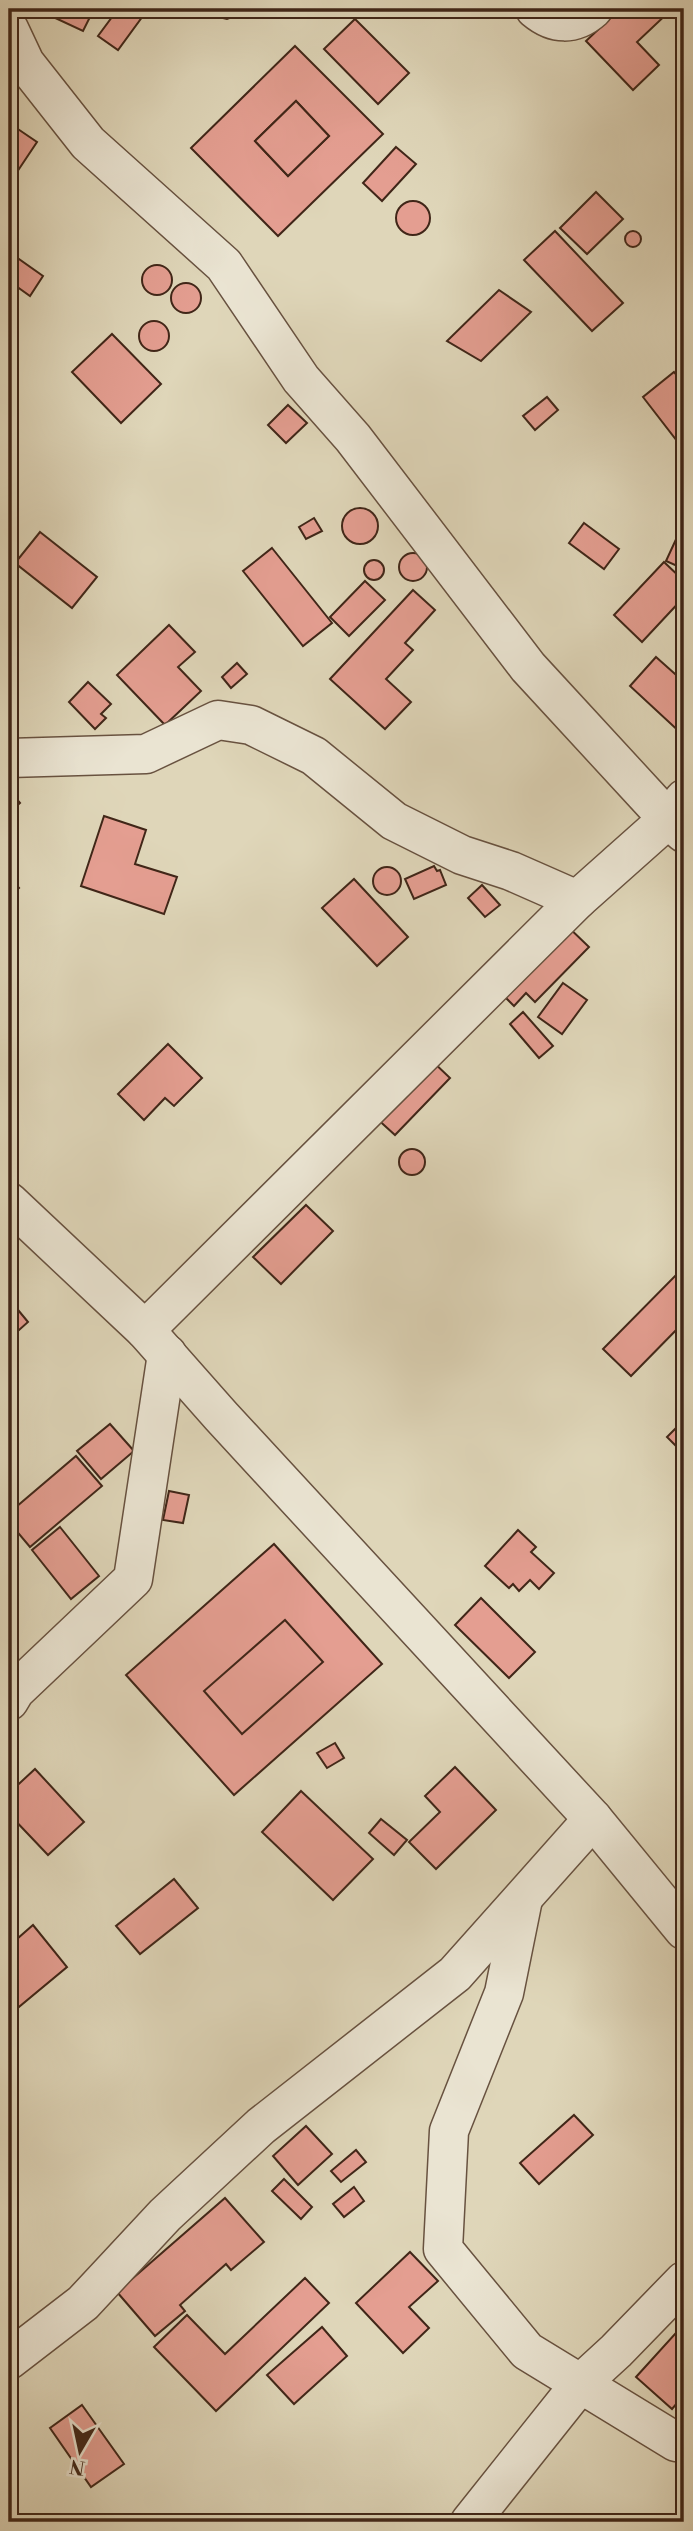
<svg xmlns="http://www.w3.org/2000/svg" width="693" height="2531" viewBox="0 0 693 2531" font-family="'Libre Bodoni',serif">
	<style>
		.building { fill: #e49e91; stroke: #402618; stroke-width: 2; fill-rule: evenodd }
		.lines { fill: none; stroke-linecap: round; stroke-linejoin: round }
		.minor-casing { stroke: #685240; stroke-width: 41 }
		.minor { stroke: #eae4d2; stroke-width: 38 }
	</style>
	<rect width="100%" height="100%" fill="#dfd6b9"/>
	<filter id="stains"><feTurbulence type="fractalNoise" baseFrequency=".00286" numOctaves="4"/><feColorMatrix values="0 0 0 0 .2 0 0 0 0 .09 0 0 0 0 .02 0 0 0 .5 -.17"/></filter>
	<radialGradient id="worn" r=".72"><stop offset=".6" stop-color="#630" stop-opacity="0"/><stop offset="1" stop-color="#630" stop-opacity=".3"/></radialGradient>
	<g class="building">
		<polygon points="36,9 94,9 83,31"/>
		<polygon points="118,9 148,9 118,50 98,36"/>
		<polygon points="212,9 240,9 235,16 227,19 219,17"/>
		<polygon points="620,9 672,9 637,42 659,65 633,90 586,41"/>
		<polygon points="355,19 409,73 378,104 324,49"/>
		<path d="M295,46L383,134L278,236L191,148ZM296,101L329,136L288,176L255,141Z"/>
		<polygon points="296,101 329,136 288,176 255,141"/>
		<polygon points="9,123 37,142 9,184"/>
		<polygon points="396,147 416,164 382,201 363,183"/>
		<polygon points="596,192 623,219 587,254 560,228"/>
		<circle cx="413" cy="218" r="17"/>
		<polygon points="555,231 623,303 592,331 524,260"/>
		<circle cx="633" cy="239" r="8"/>
		<polygon points="9,252 43,276 30,296 9,281"/>
		<circle cx="157" cy="280" r="15"/>
		<circle cx="186" cy="298" r="15"/>
		<polygon points="499,290 531,312 481,361 447,341"/>
		<circle cx="154" cy="336" r="15"/>
		<polygon points="112,334 161,384 121,423 72,372"/>
		<polygon points="674,372 684,385 684,450 643,397"/>
		<polygon points="547,397 558,410 535,430 523,416"/>
		<polygon points="288,405 307,423 286,443 268,425"/>
		<circle cx="360" cy="526" r="18"/>
		<polygon points="314,518 322,531 306,539 299,527"/>
		<polygon points="684,522 684,569 666,561"/>
		<polygon points="584,523 619,549 604,569 569,543"/>
		<polygon points="40,532 97,577 72,608 15,563"/>
		<polygon points="272,548 332,623 303,646 243,571"/>
		<circle cx="413" cy="567" r="14"/>
		<circle cx="374" cy="570" r="10"/>
		<polygon points="664,562 684,581 684,597 642,642 614,615"/>
		<polygon points="365,581 385,600 349,636 330,617"/>
		<polygon points="413,590 435,610 405,643 413,650 386,679 411,702 385,729 330,679"/>
		<polygon points="169,625 195,652 178,667 201,691 165,725 117,675"/>
		<polygon points="656,657 684,682 684,736 630,686"/>
		<polygon points="237,663 247,674 231,688 222,677"/>
		<polygon points="88,682 111,704 101,714 106,718 95,729 69,702"/>
		<polygon points="9,790 20,803 9,813"/>
		<polygon points="104,816 146,830 135,864 177,877 164,914 81,886"/>
		<polygon points="434,866 437,871 440,870 446,885 414,899 405,879"/>
		<circle cx="387" cy="881" r="14"/>
		<polygon points="9,877 19,888 9,897"/>
		<polygon points="354,879 408,937 377,966 322,908"/>
		<polygon points="482,885 500,905 485,917 468,898"/>
		<polygon points="562,921 589,947 535,1002 526,993 514,1006 496,988"/>
		<polygon points="563,983 587,1000 562,1034 538,1017"/>
		<polygon points="523,1012 553,1046 539,1058 510,1024"/>
		<polygon points="168,1044 202,1078 174,1106 165,1098 144,1120 118,1094"/>
		<polygon points="429,1058 450,1078 395,1135 374,1116"/>
		<circle cx="412" cy="1162" r="13"/>
		<polygon points="306,1205 333,1231 281,1284 253,1257"/>
		<polygon points="684,1267 684,1322 631,1376 603,1349"/>
		<polygon points="9,1299 28,1322 9,1339"/>
		<polygon points="684,1420 684,1454 667,1437"/>
		<polygon points="110,1424 134,1451 101,1479 77,1451"/>
		<polygon points="76,1456 102,1486 30,1547 9,1522 9,1513"/>
		<polygon points="169,1491 189,1495 183,1523 163,1520"/>
		<polygon points="60,1527 99,1576 71,1599 32,1550"/>
		<polygon points="518,1530 536,1547 531,1552 554,1573 539,1589 530,1580 519,1591 513,1584 509,1588 485,1566"/>
		<polygon points="274,1544 382,1664 234,1795 126,1675"/>
		<polygon points="481,1598 535,1652 509,1678 455,1625"/>
		<polygon points="285,1620 323,1662 242,1734 204,1691"/>
		<polygon points="335,1743 344,1758 327,1768 317,1753"/>
		<polygon points="455,1767 496,1810 436,1869 409,1842 440,1812 425,1796"/>
		<polygon points="35,1769 84,1822 48,1855 9,1814 9,1793"/>
		<polygon points="301,1791 373,1859 333,1900 262,1832"/>
		<polygon points="381,1819 407,1840 394,1855 369,1833"/>
		<polygon points="174,1879 198,1908 140,1954 116,1926"/>
		<polygon points="33,1925 67,1967 14,2011 9,2005 9,1946"/>
		<polygon points="574,2115 593,2135 539,2184 520,2163"/>
		<polygon points="306,2126 332,2154 298,2185 273,2156"/>
		<polygon points="356,2150 366,2162 341,2182 331,2171"/>
		<polygon points="284,2179 312,2207 301,2219 272,2191"/>
		<polygon points="354,2187 364,2201 344,2217 333,2204"/>
		<polygon points="225,2198 264,2242 231,2270 226,2264 180,2305 185,2311 155,2336 117,2292"/>
		<polygon points="410,2252 438,2281 409,2307 429,2328 403,2353 356,2303"/>
		<polygon points="305,2278 329,2303 216,2411 154,2347 187,2315 225,2354"/>
		<polygon points="684,2324 684,2395 672,2409 636,2377"/>
		<polygon points="322,2327 347,2356 294,2404 267,2375"/>
		<polygon points="82,2405 124,2464 91,2487 50,2428"/>
	</g>
	<g class="lines">
		<defs>
			<g id="minor">
				<path d="M535,9C554,25 574,26 593,9"/>
				<polyline points="9,29 25,63 88,143 224,265 301,379 353,438 528,667 668,819 684,833"/>
				<polyline points="9,758 146,754 218,720 251,725 314,756 394,821 462,855 511,871 577,900"/>
				<polyline points="9,1202 145,1330 221,1416 593,1819 684,1930"/>
				<polyline points="145,1330 577,900 668,819 684,799"/>
				<polyline points="9,1701 15,1691 133,1579 167,1354"/>
				<polyline points="523,1899 504,1993 449,2131 443,2249 527,2351 676,2442"/>
				<polyline points="9,2360 83,2303 165,2215 261,2126 455,1974 593,1819"/>
				<polyline points="470,2522 580,2384 616,2351 684,2281"/>
			</g>
		</defs>
		<use href="#minor" class="minor-casing"/>
		<use href="#minor" class="minor"/>
	</g>
	<rect width="693" height="2531" fill="none" stroke="#dfd6b9" stroke-width="35"/>
	<rect x="10" y="10" width="672" height="2510" fill="none" stroke="#402618" stroke-width="3.5"/>
	<rect x="18" y="18" width="658" height="2496" fill="none" stroke="#402618" stroke-width="2"/>
	<g transform="translate(80 2451) rotate(189)" stroke="#eae4d2" stroke-width="5" paint-order="stroke">
	<path d="M0-5L12 26L0 18L-12 26Z" fill="#402618"/>
	<text y="-10" font-size="19" font-weight="bold" text-anchor="middle" fill="#402618">N</text>
	</g>
	<rect width="100%" height="100%" filter="url(#stains)"/>
	<rect width="100%" height="100%" fill="url(#worn)"/>
</svg>
